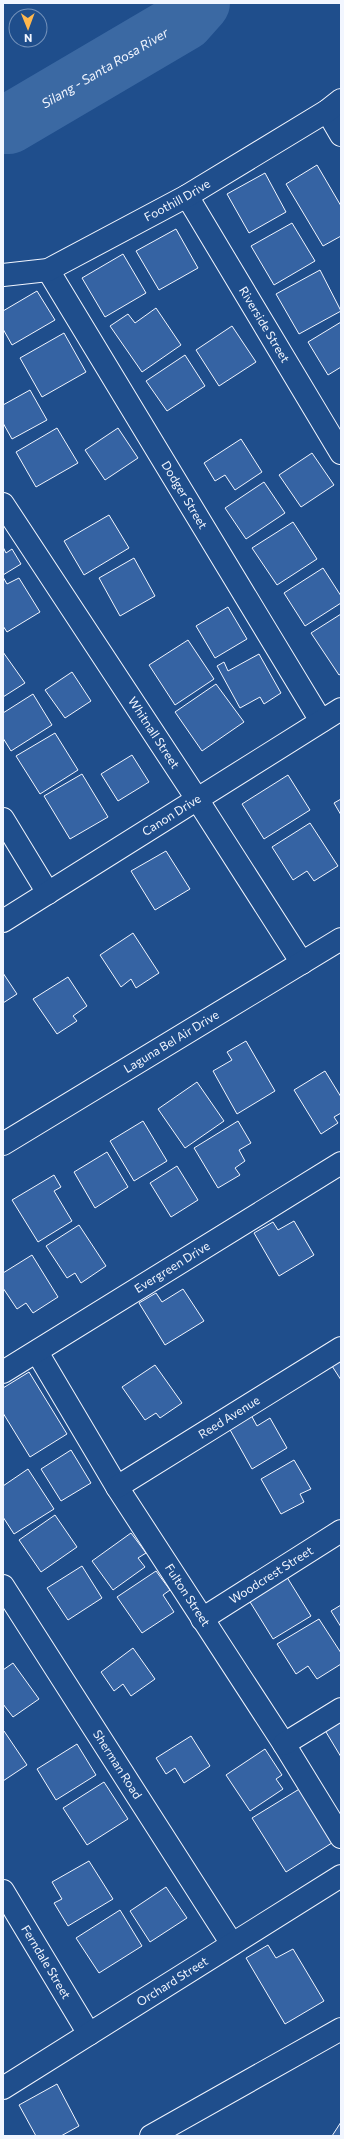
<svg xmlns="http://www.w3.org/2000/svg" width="344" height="2139" viewBox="0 0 344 2139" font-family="Commissioner,sans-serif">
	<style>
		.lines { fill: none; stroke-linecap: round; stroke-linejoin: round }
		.river { stroke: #3b69a3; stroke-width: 60 }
		.building { fill: #3563a3; stroke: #f2f6ff }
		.minor-casing { stroke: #f2f6ff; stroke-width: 24 }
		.minor { stroke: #1f4e8c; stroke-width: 22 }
		.labels { text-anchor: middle; stroke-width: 3; stroke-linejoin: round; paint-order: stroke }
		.street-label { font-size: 12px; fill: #f2f6ff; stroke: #1f4e8c }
		.water-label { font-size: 13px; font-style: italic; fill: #f2f6ff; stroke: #1f4e8c }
	</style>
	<rect width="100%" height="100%" fill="#1f4e8c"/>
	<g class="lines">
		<path class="river" id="s1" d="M3,124H9L184,21L200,3"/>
	</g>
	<g class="building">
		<polygon points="317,165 341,206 341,236 323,246 286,184"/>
		<polygon points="265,173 286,212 249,233 227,194"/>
		<polygon points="292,223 315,261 274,285 251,246"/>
		<polygon points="176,229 198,268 159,290 136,251"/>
		<polygon points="123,254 146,293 105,317 82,278"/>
		<polygon points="320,270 341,311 299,334 276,294"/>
		<polygon points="37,291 55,320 12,345 3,329 3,311"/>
		<polygon points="156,308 181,345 142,372 110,326 128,314 135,323"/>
		<polygon points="341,322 341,367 328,375 308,342"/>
		<polygon points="232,326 256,362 219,386 196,350"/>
		<polygon points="64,333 86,372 42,397 20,358"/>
		<polygon points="185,355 205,386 167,411 146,381"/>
		<polygon points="30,390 47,420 12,439 3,423 3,405"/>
		<polygon points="57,428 78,463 36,487 16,452"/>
		<polygon points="118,428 138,458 105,480 85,450"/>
		<polygon points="241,439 262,472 235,490 225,475 215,481 204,463"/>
		<polygon points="312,453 334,485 301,507 279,475"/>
		<polygon points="264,482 285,513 246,539 225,508"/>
		<polygon points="109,515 129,548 84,575 64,541"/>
		<polygon points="293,522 317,559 277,585 252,548"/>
		<polygon points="3,547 6,553 12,549 21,564 3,575"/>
		<polygon points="134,558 155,596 120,616 99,578"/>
		<polygon points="323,568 341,596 341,603 305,626 284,593"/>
		<polygon points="3,577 7,584 19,578 40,612 7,632 3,626"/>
		<polygon points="228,607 247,639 215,658 196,626"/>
		<polygon points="341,614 341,674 339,675 311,633"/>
		<polygon points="188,640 214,679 175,705 149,665"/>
		<polygon points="3,652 25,683 3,697"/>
		<polygon points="259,654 281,693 264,704 260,697 240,708 217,666 224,662 228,671"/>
		<polygon points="72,672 91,701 65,718 45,690"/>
		<polygon points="216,684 244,722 202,751 175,712"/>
		<polygon points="33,694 52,725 11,751 3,738 3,713"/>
		<polygon points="55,733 78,770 40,794 16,756"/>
		<polygon points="132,755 149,782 118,801 101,774"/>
		<polygon points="82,774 108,817 70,839 44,796"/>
		<polygon points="288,775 310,810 264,839 242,804"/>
		<polygon points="341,799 341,815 334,803"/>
		<polygon points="310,823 338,866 314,881 307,871 293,880 272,847"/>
		<polygon points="166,851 190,889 155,910 131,871"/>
		<polygon points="133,933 159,973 136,988 131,979 121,987 100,955"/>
		<polygon points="3,973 17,994 3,1003"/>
		<polygon points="68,977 87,1006 73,1016 77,1021 57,1034 33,999"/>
		<polygon points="246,1041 275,1091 237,1114 213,1071 232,1060 227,1052"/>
		<polygon points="325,1071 341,1097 341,1113 334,1117 338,1123 321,1134 294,1090"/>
		<polygon points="197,1082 224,1121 185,1148 158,1109"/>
		<polygon points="143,1121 167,1161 134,1181 110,1141"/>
		<polygon points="238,1121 251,1143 239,1150 245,1161 235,1168 240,1175 218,1188 194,1148"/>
		<polygon points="107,1152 128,1187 95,1208 74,1172"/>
		<polygon points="177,1166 198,1200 171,1217 150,1183"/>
		<polygon points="54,1175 61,1187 54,1191 72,1221 38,1242 12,1200"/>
		<polygon points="294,1221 314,1255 279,1276 254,1233 273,1222 278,1230"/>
		<polygon points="79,1225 106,1266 81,1283 75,1273 67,1278 46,1246"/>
		<polygon points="32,1255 58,1297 33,1313 26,1303 17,1309 3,1288 3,1273"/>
		<polygon points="183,1289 204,1321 165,1345 139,1303 156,1293 162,1302"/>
		<polygon points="341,1360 341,1380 332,1366"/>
		<polygon points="155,1365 182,1403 160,1418 156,1413 145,1420 122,1387"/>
		<polygon points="29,1372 67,1434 30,1457 3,1413 3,1388"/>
		<polygon points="251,1415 257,1426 270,1418 287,1448 252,1469 229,1428"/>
		<polygon points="71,1450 91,1483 61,1501 41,1469"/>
		<polygon points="294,1460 311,1489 300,1494 304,1502 281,1514 261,1479"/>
		<polygon points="28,1469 54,1509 14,1534 3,1517 3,1486"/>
		<polygon points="55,1515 77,1547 41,1572 19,1540"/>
		<polygon points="131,1533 146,1553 138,1558 145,1567 113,1590 92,1561"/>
		<polygon points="82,1566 102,1598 68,1620 47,1588"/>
		<polygon points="156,1571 170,1590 163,1595 174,1612 142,1633 117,1597"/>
		<polygon points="285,1574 311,1616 273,1639 247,1597"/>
		<polygon points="341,1605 341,1627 331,1611"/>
		<polygon points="319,1619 341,1653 341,1664 317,1679 308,1666 296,1674 277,1644"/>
		<polygon points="133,1648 155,1679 131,1696 123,1684 114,1691 101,1672"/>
		<polygon points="13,1663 39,1699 13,1717 3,1704 3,1670"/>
		<polygon points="341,1717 341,1757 323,1727"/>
		<polygon points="3,1731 4,1731 27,1765 3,1781"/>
		<polygon points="191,1736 210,1766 184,1783 175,1768 166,1774 156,1758"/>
		<polygon points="77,1744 96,1775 56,1800 37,1769"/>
		<polygon points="265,1749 282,1775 276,1779 283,1789 250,1811 226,1775"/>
		<polygon points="104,1782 128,1819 87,1845 63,1808"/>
		<polygon points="301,1788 335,1841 286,1872 252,1818"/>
		<polygon points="89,1861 113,1899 68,1926 54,1903 62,1899 52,1882"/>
		<polygon points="166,1887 187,1918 150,1942 130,1911"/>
		<polygon points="120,1910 142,1946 99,1973 76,1938"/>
		<polygon points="268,1945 276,1958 293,1949 324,2001 285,2024 246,1958"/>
		<polygon points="57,2084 79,2126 61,2136 36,2136 19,2105"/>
		<polygon points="341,2122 341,2136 332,2136"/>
	</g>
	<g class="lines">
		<defs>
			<g id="minor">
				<polyline points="327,111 341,135"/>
				<path id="s2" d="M187,196L341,453"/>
				<path id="s3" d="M48,270L321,721"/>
				<path id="s4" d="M3,275L48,270L187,196L327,111L341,100"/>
				<path id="s5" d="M3,504L197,799L302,963"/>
				<polyline points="3,819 48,893"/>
				<path id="s6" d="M3,921L341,709"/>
				<path id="s7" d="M3,1144L341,939"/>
				<path id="s8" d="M37,1352L117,1487L284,1744L341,1837"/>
				<path id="s9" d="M3,1372L341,1163"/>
				<path id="s10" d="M117,1487L341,1348"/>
				<path id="s11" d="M3,1586L232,1944"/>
				<path id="s12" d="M202,1619L341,1531"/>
				<polyline points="284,1744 341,1709"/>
				<path id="s13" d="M3,1891L89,2034"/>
				<path id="s14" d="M3,2088L341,1876"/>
				<polyline points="151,2136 341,2029"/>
			</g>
		</defs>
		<use href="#minor" class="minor-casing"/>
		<use href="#minor" class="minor"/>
	</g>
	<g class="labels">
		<g class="street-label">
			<text dy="4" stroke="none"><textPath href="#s4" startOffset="192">Foothill Drive</textPath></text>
			<text dy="4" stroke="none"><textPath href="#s2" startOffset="150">Riverside Street</textPath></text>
			<text dy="4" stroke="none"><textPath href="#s3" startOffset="263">Dodger Street</textPath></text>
			<text dy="4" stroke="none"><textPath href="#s5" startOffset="274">Whitnall Street</textPath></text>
			<text dy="4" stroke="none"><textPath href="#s6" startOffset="199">Canon Drive</textPath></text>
			<text dy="4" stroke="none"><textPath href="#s7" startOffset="197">Laguna Bel Air Drive</textPath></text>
			<text dy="4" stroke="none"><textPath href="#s9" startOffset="199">Evergreen Drive</textPath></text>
			<text dy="4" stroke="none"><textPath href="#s10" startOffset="132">Reed Avenue</textPath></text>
			<text dy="4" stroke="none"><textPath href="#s12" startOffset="82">Woodcrest Street</textPath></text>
			<text dy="4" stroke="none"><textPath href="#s8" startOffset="286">Fulton Street</textPath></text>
			<text dy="4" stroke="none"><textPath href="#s11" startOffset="212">Sherman Road</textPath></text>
			<text dy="4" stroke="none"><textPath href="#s13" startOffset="83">Ferndale Street</textPath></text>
			<text dy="4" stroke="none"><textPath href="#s14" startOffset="200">Orchard Street</textPath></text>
		</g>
		<g class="water-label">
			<text dy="5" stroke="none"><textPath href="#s1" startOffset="117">Silang - Santa Rosa River</textPath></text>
		</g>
	</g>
	<rect width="344" height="2139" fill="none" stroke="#f2f6ff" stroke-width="8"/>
	<g transform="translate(28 28) rotate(179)"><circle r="19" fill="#1f4e8c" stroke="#7391ba"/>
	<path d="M0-3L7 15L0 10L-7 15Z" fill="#ffb74d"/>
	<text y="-6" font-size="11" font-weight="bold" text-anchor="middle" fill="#f2f6ff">N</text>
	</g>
</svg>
